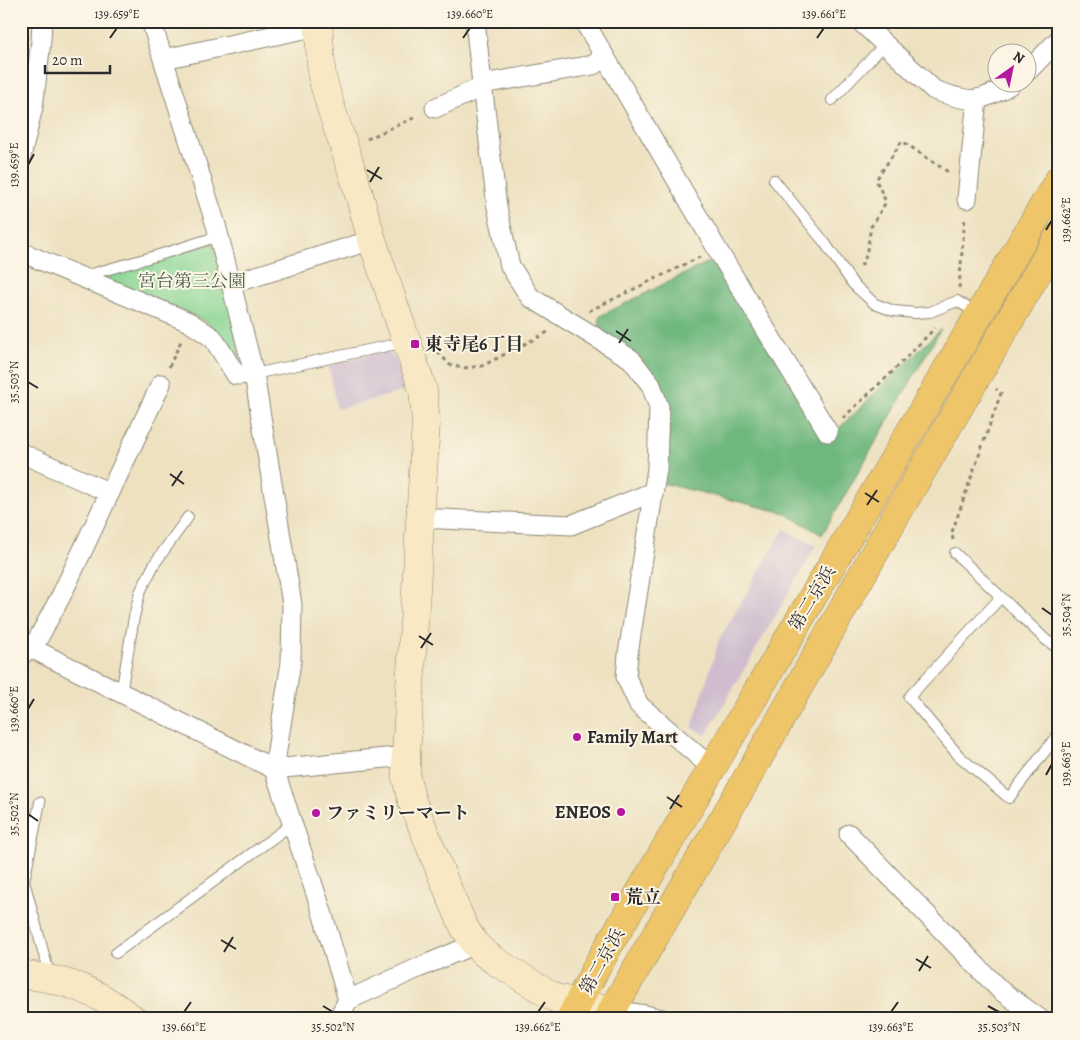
<svg xmlns="http://www.w3.org/2000/svg" width="1080" height="1040" viewBox="0 0 1080 1040" font-family="Alegreya,'Noto Serif JP',serif">
	<style>
		.industrial { fill: #cfbdcf }
		.green { fill: #89d694; stroke: #5a8060 }
		.forest { fill: #6eb77e; stroke: #4c7154 }
		.lines { fill: none; stroke-linecap: round; stroke-linejoin: round }
		.lane-casing { stroke: #8c8676; stroke-width: 12 }
		.street-casing { stroke: #8c8676; stroke-width: 21 }
		.secondary-casing { stroke: #8c8676; stroke-width: 29 }
		.highway-casing { stroke: #8c8676; stroke-width: 29 }
		.path { stroke: #8c8676; stroke-width: 3; stroke-dasharray: 4 4; stroke-linecap: butt }
		.lane { stroke: #fff; stroke-width: 10 }
		.street { stroke: #fff; stroke-width: 19 }
		.secondary { stroke: #f8e8c3; stroke-width: 28 }
		.highway { stroke: #eec569; stroke-width: 28 }
		.ticks { fill: none; stroke: #2b2b2b; stroke-width: 2 }
		.poi-dot { fill: #b5179e; stroke: #fcf5e5; stroke-width: 2 }
		.labels { text-anchor: middle; stroke-width: 4; stroke-linejoin: round; paint-order: stroke }
		.park-label { font-size: 18px; fill: #475e4a; stroke: #fcf5e5 }
		.poi-label { font-size: 18px; font-weight: bold; fill: #2b2b2b; stroke: #fcf5e5; text-anchor: start }
		.street-label { font-size: 18px; fill: #2b2b2b; stroke: #fcf5e5 }
		.neatline { fill: none; stroke: #2b2b2b; stroke-width: 2 }
		.ticks-label { font-size: 12px; text-anchor: middle; fill: #2b2b2b }
	</style>
	<rect width="100%" height="100%" fill="#fcf5e5"/>
	<filter id="ink" filterUnits="userSpaceOnUse"><feTurbulence type="fractalNoise" baseFrequency=".02" numOctaves="2"/><feDisplacementMap in="SourceGraphic" scale="10" xChannelSelector="R" yChannelSelector="G"/><feConvolveMatrix kernelMatrix="1 2 1 2 8 2 1 2 1" color-interpolation-filters="sRGB"/></filter>
	<filter id="wash" filterUnits="userSpaceOnUse"><feTurbulence type="fractalNoise" baseFrequency=".0096" numOctaves="4" result="noise"/><feDisplacementMap in="SourceGraphic" scale="20" xChannelSelector="R" yChannelSelector="G"/><feGaussianBlur stdDeviation="1.12" result="paint"/><feColorMatrix in="noise" values="0 0 0 0 0 0 0 0 0 0 0 0 0 0 0 0 0 1.4 0 .05"/><feComposite in="paint" operator="in"/></filter>
	<g filter="url(#wash)">
		<rect width="100%" height="100%" fill="#ede1c0"/>
		<g class="industrial">
			<polygon points="385,351 396,359 405,391 337,409 329,366"/>
			<polygon points="784,529 816,546 706,735 692,728 719,640"/>
		</g>
		<polygon class="green" points="213,243 227,294 240,359 235,362 225,339 208,323 188,313 101,276"/>
		<polygon class="forest" points="708,262 719,266 826,441 941,329 822,535 785,513 662,483 663,398 599,329 600,316"/>
	</g>
	<g filter="url(#ink)">
		<g class="lines">
			<defs>
				<g id="lane">
					<polyline points="832,100 885,44"/>
					<polyline points="774,180 825,243 853,284 875,304 894,311 915,313 930,312 957,301 979,314"/>
					<polyline points="84,276 159,255 219,236"/>
					<polyline points="254,374 406,342"/>
					<polyline points="955,553 1046,640 1059,649"/>
					<polyline points="1001,597 909,697 959,756 1009,798 1059,733"/>
					<polyline points="21,664 33,648"/>
					<polyline points="121,693 134,617 140,592 155,563 188,517"/>
					<polyline points="40,802 24,881 50,977"/>
					<polyline points="116,953 292,824"/>
				</g>
				<g id="street">
					<polyline points="151,21 216,225 254,374 292,604 291,662 274,769 322,912 348,1000"/>
					<polyline points="475,21 482,84 497,207 510,266 530,297 631,359 651,385 659,407 657,469 628,654 626,677 639,705 712,768"/>
					<polyline points="584,21 717,249 828,432"/>
					<path d="M860,21L934,90C945,94 966,101 977,99C985,98 1007,88 1013,82"/>
					<polyline points="164,59 318,26"/>
					<polyline points="1028,71 1059,39"/>
					<polyline points="482,84 593,65 605,57"/>
					<polyline points="435,108 482,87"/>
					<polyline points="21,157 33,107 41,41 42,21"/>
					<polyline points="967,199 977,99"/>
					<polyline points="21,252 189,322 213,338 236,375 254,374"/>
					<polyline points="231,284 372,240"/>
					<polyline points="21,453 110,493"/>
					<polyline points="421,518 571,525 653,492"/>
					<polyline points="21,643 274,769 406,756"/>
					<polyline points="33,648 61,596 161,384"/>
					<polyline points="849,834 1000,990 1040,1019"/>
					<polyline points="612,1010 645,1015 662,1019"/>
					<polyline points="338,1019 348,1000 418,968 475,944"/>
				</g>
				<g id="secondary">
					<polyline points="318,21 322,77 331,108 354,177 372,240 423,390 426,422 406,756 406,778 412,801 450,895 464,927 475,944 484,953 495,961 555,998 612,1010"/>
					<path d="M21,974C50,978 74,983 100,997C111,1003 122,1011 133,1019"/>
				</g>
				<g id="highway">
					<polyline points="570,1019 597,966 712,768 1059,179"/>
					<polyline points="607,1019 754,766 892,522 1059,236"/>
				</g>
			</defs>
			<use href="#lane" class="lane-casing"/>
			<use href="#street" class="street-casing"/>
			<use href="#secondary" class="secondary-casing"/>
			<use href="#highway" class="highway-casing"/>
			<g class="path">
				<polyline points="367,139 418,116"/>
				<polyline points="861,266 866,256 871,227 886,202 876,180 902,141 951,174"/>
				<polyline points="959,288 965,217"/>
				<polyline points="589,311 700,257"/>
				<polyline points="438,352 450,365 464,368 482,366 548,332"/>
				<polyline points="169,367 181,341"/>
				<polyline points="843,418 891,373 935,328"/>
				<polyline points="953,540 952,532 1001,393 996,389"/>
				<polyline points="21,789 27,793"/>
			</g>
			<use href="#lane" class="lane"/>
			<use href="#street" class="street"/>
			<use href="#secondary" class="secondary"/>
			<use href="#highway" class="highway"/>
		</g>
	</g>
	<path class="ticks" d="M110,38L117,28M463,38L470,28M817,38L824,28M28,165L34,154M367,170L382,179M370,182L379,167M1046,230L1052,220M616,331L631,341M619,343L628,329M28,382L38,388M170,474L184,484M172,486L182,471M865,493L879,502M867,505L877,490M1042,608L1052,615M419,636L433,645M421,648L431,633M28,709L34,699M1046,775L1052,764M667,797L682,807M670,809L679,795M28,814L38,821M221,940L236,949M224,952L233,937M916,959L931,968M919,971L928,956M323,1006L333,1012M988,1006L999,1012M184,1012L191,1002M538,1012L545,1002M891,1012L898,1002"/>
	<g class="poi-dot">
		<rect x="410" y="339" width="10" height="10" rx="2.5"/>
		<circle cx="577" cy="737" r="5"/>
		<circle cx="621" cy="812" r="5"/>
		<circle cx="316" cy="813" r="5"/>
		<rect x="610" y="892" width="10" height="10" rx="2.5"/>
	</g>
	<g class="labels">
		<g class="park-label">
			<text x="192" y="287">宮台第三公園</text>
		</g>
		<g class="poi-label">
			<text x="425" y="350">東寺尾6丁目</text>
			<text x="587" y="743">Family Mart</text>
			<text x="611" y="818" text-anchor="end">ENEOS</text>
			<text x="326" y="819">ファミリーマート</text>
			<text x="625" y="903">荒立</text>
		</g>
		<g class="street-label">
			<text transform="translate(812 598) rotate(-59)" y="6">第二京浜</text>
			<text transform="translate(602 961) rotate(-61)" y="6">第二京浜</text>
		</g>
	</g>
	<rect width="1080" height="1040" fill="none" stroke="#fcf5e5" stroke-width="55"/>
	<g transform="translate(1012 68) rotate(33)"><circle r="24" fill="#fcf5e5" stroke="#a8a49b"/>
	<path d="M0-4L9 19L0 12L-9 19Z" fill="#b5179e"/>
	<text y="-8" font-size="14" font-weight="bold" text-anchor="middle" fill="#2b2b2b">N</text>
	</g>
	<path d="M45 65v8h65v-8" fill="none" stroke="#2b2b2b" stroke-width="2.5"/>
	<text x="52" y="65" font-size="15" fill="#2b2b2b" stroke="#fcf5e5" stroke-width="4" paint-order="stroke">20 m</text>
	<rect x="28" y="28" width="1024" height="984" class="neatline"/>
	<g class="ticks-label">
		<text x="117" y="18">139.659°E</text>
		<text x="470" y="18">139.660°E</text>
		<text x="824" y="18">139.661°E</text>
		<text transform="translate(14 165) rotate(-90)" y="4">139.659°E</text>
		<text transform="translate(1066 220) rotate(-90)" y="4">139.662°E</text>
		<text transform="translate(14 382) rotate(-90)" y="4">35.503°N</text>
		<text transform="translate(1066 615) rotate(-90)" y="4">35.504°N</text>
		<text transform="translate(14 709) rotate(-90)" y="4">139.660°E</text>
		<text transform="translate(1066 764) rotate(-90)" y="4">139.663°E</text>
		<text transform="translate(14 814) rotate(-90)" y="4">35.502°N</text>
		<text x="184" y="1031">139.661°E</text>
		<text x="333" y="1031">35.502°N</text>
		<text x="538" y="1031">139.662°E</text>
		<text x="891" y="1031">139.663°E</text>
		<text x="999" y="1031">35.503°N</text>
	</g>
</svg>
